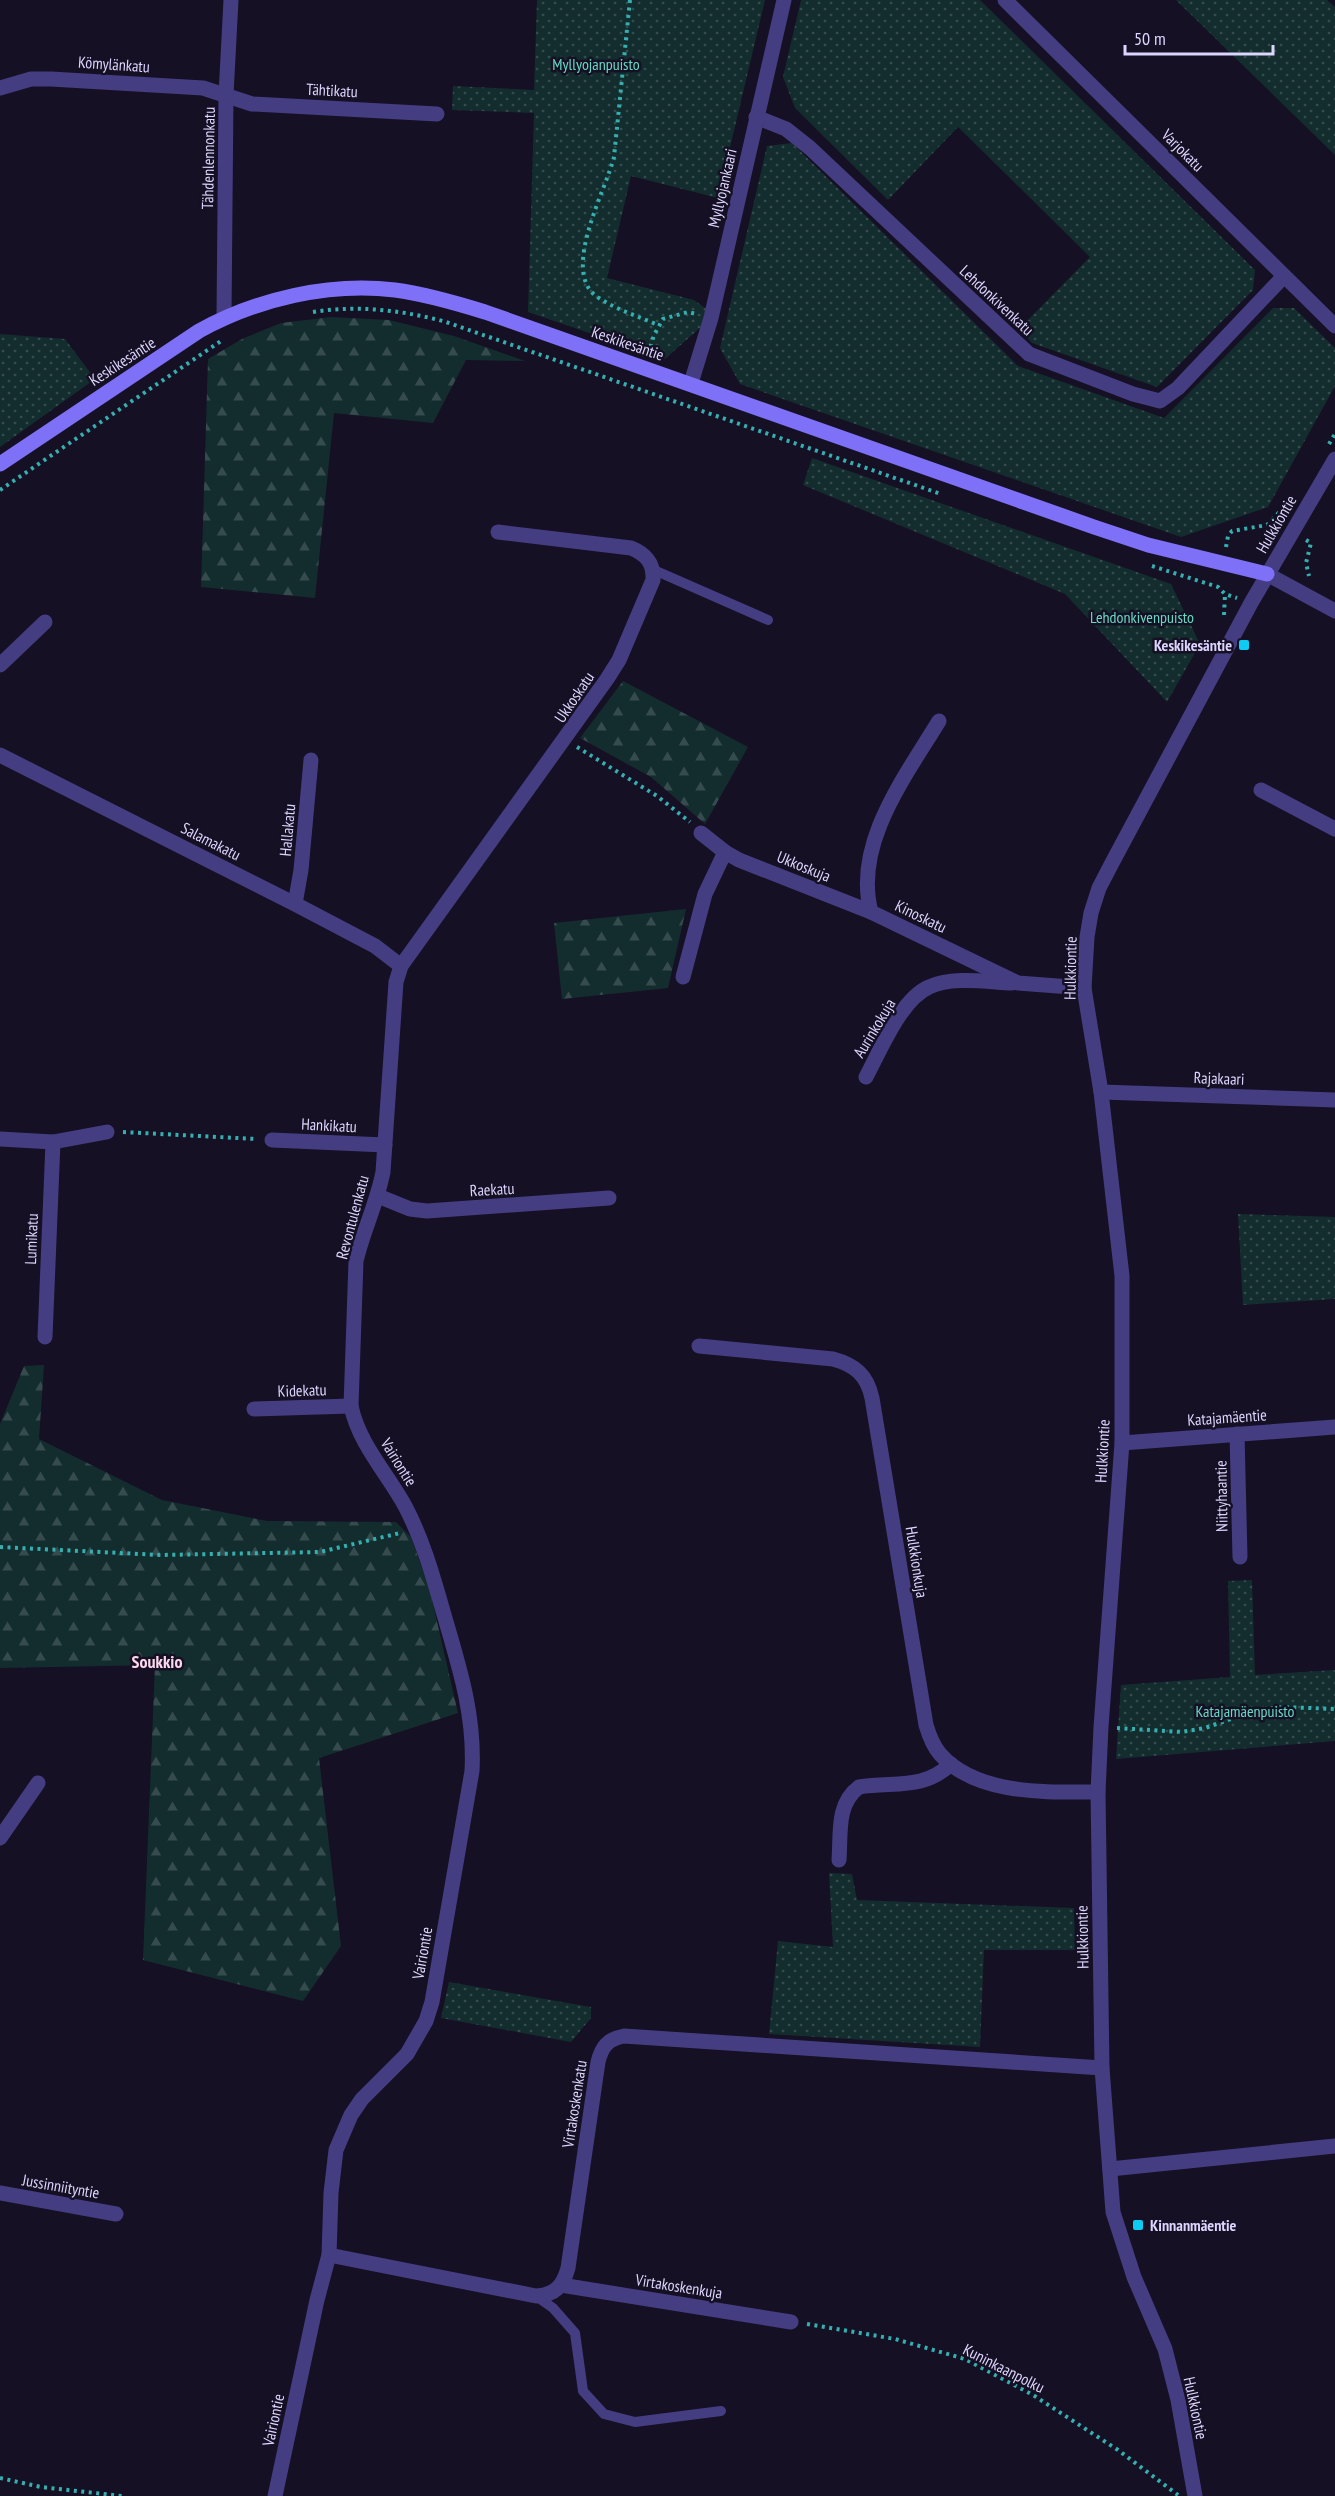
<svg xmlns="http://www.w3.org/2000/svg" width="1335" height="2496" viewBox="0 0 1335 2496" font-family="'PT Sans Narrow',sans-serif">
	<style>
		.grass { fill: url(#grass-dots) }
		.forest { fill: url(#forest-firs) }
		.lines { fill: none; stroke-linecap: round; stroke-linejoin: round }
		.path { stroke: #35b0b1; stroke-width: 4; stroke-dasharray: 3 4.5; stroke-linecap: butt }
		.lane { stroke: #443d81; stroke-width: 10 }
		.street { stroke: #443d81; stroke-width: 15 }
		.secondary { stroke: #7e71f8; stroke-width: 15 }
		.poi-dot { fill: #0cccf3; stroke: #151024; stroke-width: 2 }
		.labels { text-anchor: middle; stroke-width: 5; stroke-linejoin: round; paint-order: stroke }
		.street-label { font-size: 16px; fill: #dcd5fd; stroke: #151024 }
		.park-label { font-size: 16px; fill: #64dac5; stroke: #151024 }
		.poi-label { font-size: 16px; font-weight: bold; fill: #dcd5fd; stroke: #151024; text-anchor: end }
		.neighbourhood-label { font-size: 18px; font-weight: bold; fill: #fdd7ed; stroke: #151024 }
	</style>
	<defs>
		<pattern id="grass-dots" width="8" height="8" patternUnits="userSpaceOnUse" patternTransform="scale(1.5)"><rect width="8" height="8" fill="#132d2e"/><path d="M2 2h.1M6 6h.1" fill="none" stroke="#354b4d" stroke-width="1.8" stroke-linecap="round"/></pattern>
		<pattern id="forest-firs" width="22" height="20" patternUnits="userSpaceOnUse" patternTransform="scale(1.5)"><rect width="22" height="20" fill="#132d2e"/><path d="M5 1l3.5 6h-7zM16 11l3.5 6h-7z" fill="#354b4d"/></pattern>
	</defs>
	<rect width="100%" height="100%" fill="#151024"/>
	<g class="grass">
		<polygon points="537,0 765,0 718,198 631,176 607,278 694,300 712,313 711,318 665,359 528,312 534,113 452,110 453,86 534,90"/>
		<polygon points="801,0 980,0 1255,270 1253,290 1157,387 1032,343 1019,329 1090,257 958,127 888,200 795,108 783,77"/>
		<polygon points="1176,0 1327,0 1335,7 1335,155"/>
		<polygon points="792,143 1018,366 1164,418 1273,308 1294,308 1335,348 1335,386 1268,507 1181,537 740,384 720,348 767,146"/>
		<polygon points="0,334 65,339 95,379 0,447"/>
		<polygon points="812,458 1171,584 1200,644 1167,702 1065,594 803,485"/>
		<polygon points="1238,1214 1335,1217 1335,1299 1243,1305"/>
		<polygon points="1252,1580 1255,1675 1335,1670 1335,1741 1116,1759 1121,1685 1230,1677 1228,1581"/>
		<polygon points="829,1873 852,1874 857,1900 1074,1908 1075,1950 984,1950 980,2047 769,2034 778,1941 833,1947"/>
		<polygon points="449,1982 591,2007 591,2018 571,2042 441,2018"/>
	</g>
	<g class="forest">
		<polygon points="331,317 389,320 454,336 525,361 466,360 433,423 334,413 315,598 201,587 208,359 242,339 281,323"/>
		<polygon points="623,681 748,747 705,824 651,777 580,738"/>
		<polygon points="686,909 668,988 562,999 554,923"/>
		<polygon points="44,1365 39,1439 162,1500 267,1521 396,1522 411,1537 430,1591 458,1713 319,1758 341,1946 303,2001 143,1960 155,1665 0,1668 0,1424 24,1366"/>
	</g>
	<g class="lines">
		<g class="path">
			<path d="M630,0L614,157C606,190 561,270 596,296C614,309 638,316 658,325"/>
			<path d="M313,312C357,305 400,310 443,321L941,494"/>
			<polyline points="648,354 654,335 663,319 688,312 696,314"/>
			<polyline points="1329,444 1335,434"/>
			<polyline points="0,490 221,341"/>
			<polyline points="1306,540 1311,543 1306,563 1309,576"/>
			<polyline points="1226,547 1228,536 1232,531 1267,525 1285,506"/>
			<polyline points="1152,566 1218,587 1225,594 1237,598"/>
			<polyline points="1224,615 1225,594"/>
			<polyline points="577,747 657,796 690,822"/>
			<polyline points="123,1132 256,1139"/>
			<polyline points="0,1547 160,1555 320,1552 400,1533"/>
			<polyline points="1117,1728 1182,1732 1205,1728 1256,1710 1283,1707 1335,1709"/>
			<polyline points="807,2324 895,2339 965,2359 1033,2395 1118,2450 1178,2495"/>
			<polyline points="0,2478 41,2487 122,2496"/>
		</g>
		<g class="lane">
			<polyline points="654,570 768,620"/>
			<polyline points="536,2296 553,2308 575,2333 583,2391 604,2414 635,2422 721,2411"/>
		</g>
		<g class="street">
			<polyline points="1005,0 1335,326"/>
			<polyline points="0,88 31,79 51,79 203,88 252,104 437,114"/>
			<polyline points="756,117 786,129 810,148 1029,354 1133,394 1160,401 1178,388 1284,276"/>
			<polyline points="224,317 226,95 231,0"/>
			<polyline points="691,383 711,318 784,0"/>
			<polyline points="1267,574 1335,611"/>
			<polyline points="0,665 45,622"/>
			<path d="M939,721C905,777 853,844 871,912L1018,983L1084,988"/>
			<polyline points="0,755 295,904 375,946 401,966"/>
			<polyline points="1261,790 1335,829"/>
			<polyline points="701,833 725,852 739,860 871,912"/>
			<polyline points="295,904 301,870 311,760"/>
			<polyline points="683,977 705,894 725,852"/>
			<path d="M866,1077C880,1051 901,999 929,987C952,976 987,982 1012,983"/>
			<polyline points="1101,1092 1335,1100"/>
			<polyline points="0,1139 53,1142 107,1132"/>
			<polyline points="272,1140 385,1145"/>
			<polyline points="378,1196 410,1209 427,1211 609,1198"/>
			<polyline points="45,1337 53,1142"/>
			<path d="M699,1346L833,1359C855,1365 867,1375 872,1398L926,1725C929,1735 933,1746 940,1754C977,1796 1048,1792 1098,1792"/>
			<polyline points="254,1409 351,1406"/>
			<polyline points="1237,1434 1240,1557"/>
			<polyline points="1122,1443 1335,1427"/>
			<polyline points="0,1838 38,1783"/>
			<path d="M839,1860C841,1834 836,1804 859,1787C894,1781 922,1791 951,1764"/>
			<polyline points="1110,2169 1335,2146"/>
			<polyline points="0,2193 116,2214"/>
			<path d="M329,2255L536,2296C555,2295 563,2286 568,2268L598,2062C602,2046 608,2039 624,2036L1102,2068"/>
			<polyline points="561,2285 791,2322"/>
			<path d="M275,2496L317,2300L329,2255L331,2193L336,2150L351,2115L362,2099L407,2054L426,2021L432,2002L472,1771C475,1717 460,1669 445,1618C434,1580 424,1542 405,1506C387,1473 359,1444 351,1406L356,1261C363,1231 377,1203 383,1172L396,982L401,966L607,679L619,660L653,580C654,563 646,554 631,548L498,532"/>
			<polyline points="1195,2496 1178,2400 1165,2349 1134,2277 1113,2212 1102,2068 1098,1792 1101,1727 1122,1443 1122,1276 1101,1092 1084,988 1087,937 1091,913 1099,888 1112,863 1251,603 1335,459"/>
		</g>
		<path class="secondary" d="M0,464L199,331C257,299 329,282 395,290C426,294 456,303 485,312L1094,527L1148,545L1267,574"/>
	</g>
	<g class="poi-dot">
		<rect x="1238" y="639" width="12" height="12" rx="3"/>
		<rect x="1132" y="2219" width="12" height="12" rx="3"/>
	</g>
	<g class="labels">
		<g class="street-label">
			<text transform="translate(114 64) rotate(4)" y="6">Kömylänkatu</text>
			<text transform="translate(332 90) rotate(3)" y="6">Tähtikatu</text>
			<text transform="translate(1183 150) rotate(45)" y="6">Varjokatu</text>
			<text transform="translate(208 158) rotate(-89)" y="6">Tähdenlennonkatu</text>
			<text transform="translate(722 188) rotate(-77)" y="6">Myllyojankaari</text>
			<text transform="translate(997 300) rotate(43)" y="6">Lehdonkivenkatu</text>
			<text transform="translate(628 343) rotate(19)" y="6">Keskikesäntie</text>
			<text transform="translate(122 361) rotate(-33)" y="6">Keskikesäntie</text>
			<text transform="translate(1276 524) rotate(-60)" y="6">Hulkkiontie</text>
			<text transform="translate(574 697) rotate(-56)" y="6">Ukkoskatu</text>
			<text transform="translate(287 830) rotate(-85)" y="6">Hallakatu</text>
			<text transform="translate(211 841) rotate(27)" y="6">Salamakatu</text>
			<text transform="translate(804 866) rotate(22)" y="6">Ukkoskuja</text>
			<text transform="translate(921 916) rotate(26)" y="6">Kinoskatu</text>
			<text transform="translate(1070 968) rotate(-89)" y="6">Hulkkiontie</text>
			<text transform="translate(874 1028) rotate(-59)" y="6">Aurinkokuja</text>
			<text transform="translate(1219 1078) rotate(2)" y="6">Rajakaari</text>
			<text transform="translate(329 1125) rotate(3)" y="6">Hankikatu</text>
			<text transform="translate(492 1189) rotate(-3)" y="6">Raekatu</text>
			<text transform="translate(352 1217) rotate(-75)" y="6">Revontulenkatu</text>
			<text transform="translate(31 1239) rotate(-88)" y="6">Lumikatu</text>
			<text transform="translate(302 1390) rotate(-2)" y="6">Kidekatu</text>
			<text transform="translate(1227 1417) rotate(-4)" y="6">Katajamäentie</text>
			<text transform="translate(1102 1451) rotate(-87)" y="6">Hulkkiontie</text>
			<text transform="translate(399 1462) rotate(58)" y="6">Vairiontie</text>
			<text transform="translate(1221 1496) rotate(-91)" y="6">Niittyhaantie</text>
			<text transform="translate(917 1562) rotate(81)" y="6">Hulkkionkuja</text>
			<text transform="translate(1082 1937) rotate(-91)" y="6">Hulkkiontie</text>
			<text transform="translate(422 1953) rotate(-80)" y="6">Vairiontie</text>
			<text transform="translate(574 2104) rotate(-81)" y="6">Virtakoskenkatu</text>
			<text transform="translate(61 2186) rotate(10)" y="6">Jussinniityntie</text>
			<text transform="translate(679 2286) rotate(9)" y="6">Virtakoskenkuja</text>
			<text transform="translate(1004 2368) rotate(27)" y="6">Kuninkaanpolku</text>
			<text transform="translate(1196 2408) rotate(78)" y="6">Hulkkiontie</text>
			<text transform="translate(273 2420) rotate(-78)" y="6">Vairiontie</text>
		</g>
		<g class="park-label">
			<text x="596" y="70">Myllyojanpuisto</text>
			<text x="1142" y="623">Lehdonkivenpuisto</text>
			<text x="1245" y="1717">Katajamäenpuisto</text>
		</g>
		<g class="poi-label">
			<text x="1232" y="651">Keskikesäntie</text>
			<text x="1150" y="2231" text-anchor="start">Kinnanmäentie</text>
		</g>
		<g class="neighbourhood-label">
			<text x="157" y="1668">Soukkio</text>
		</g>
	</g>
	<path d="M1125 45v9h148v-9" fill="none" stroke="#dcd5fd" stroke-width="3"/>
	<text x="1134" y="45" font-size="18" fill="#dcd5fd" stroke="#151024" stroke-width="4.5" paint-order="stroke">50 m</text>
</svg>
